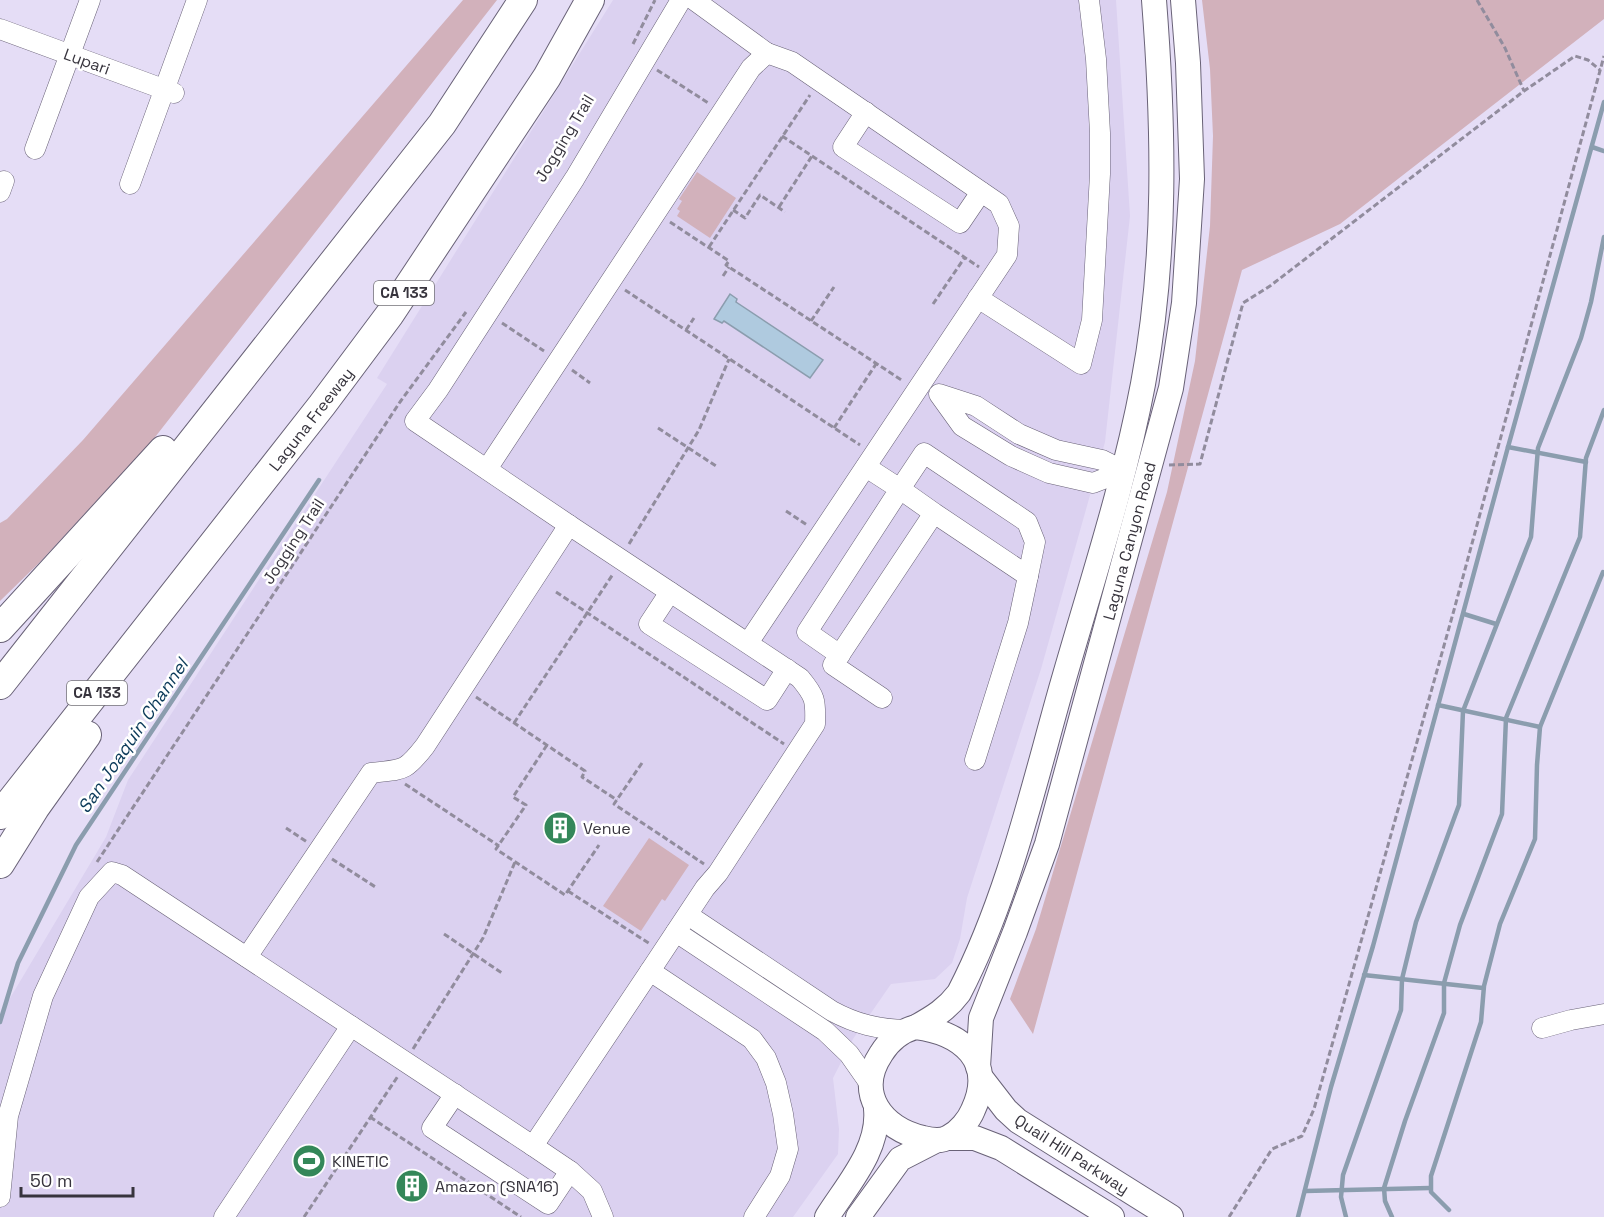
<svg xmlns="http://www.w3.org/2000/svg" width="1604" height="1217" viewBox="0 0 1604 1217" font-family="'Space Grotesk',sans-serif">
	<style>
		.built { fill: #dbd1f0 }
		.green { fill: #d2b1bb }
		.water { fill: #afcadf; stroke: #8b9dae; stroke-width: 1.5 }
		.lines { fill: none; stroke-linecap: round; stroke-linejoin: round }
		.stream { stroke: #8b9dae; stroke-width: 4.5 }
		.minor-casing { stroke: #696277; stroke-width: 21 }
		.major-casing { stroke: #696277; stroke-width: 26 }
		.highway-casing { stroke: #696277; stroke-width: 30 }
		.path { stroke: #918c9d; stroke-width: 3; stroke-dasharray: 6 3; stroke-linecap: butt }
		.minor { stroke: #fff; stroke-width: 20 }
		.major { stroke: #fff; stroke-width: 24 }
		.highway { stroke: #fff; stroke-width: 28 }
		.labels { text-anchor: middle; stroke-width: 5; stroke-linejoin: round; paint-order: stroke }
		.shield { fill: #fff; stroke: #737177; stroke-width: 1.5 }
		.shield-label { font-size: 15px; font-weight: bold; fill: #37343d }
		.street-label { font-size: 16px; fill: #37343d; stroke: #fff }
		.poi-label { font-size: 16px; fill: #37343d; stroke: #fff; text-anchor: start }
		.water-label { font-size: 18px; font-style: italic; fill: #0b3a59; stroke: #fff }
	</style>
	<rect width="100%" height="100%" fill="#e5ddf6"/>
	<polygon class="built" points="613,0 1116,0 1130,216 1105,442 1041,669 967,898 960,939 952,963 935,979 891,984 853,1039 833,1078 839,1129 838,1154 793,1217 0,1217 0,1015 106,837 128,780 387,384 377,378"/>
	<g class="green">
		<polygon points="463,0 497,0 152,441 40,562 0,601 0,523 7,519 83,440"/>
		<polygon points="1202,0 1604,0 1604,19 1340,224 1242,270 1033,1034 1010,999 1036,929 1167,492 1195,361 1210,226 1213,136 1210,69"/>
		<polygon points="697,172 736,198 710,238 677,216 680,211 677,209 682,201 679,199"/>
		<polygon points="649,838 689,865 665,901 662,899 641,931 603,906"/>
	</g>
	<polygon class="water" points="730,294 737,299 736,302 823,360 810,378 724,321 722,323 714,319"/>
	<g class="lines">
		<g class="stream">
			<polyline points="1592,147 1604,151"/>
			<polyline points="1508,447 1586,462"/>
			<polyline points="1464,614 1496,624"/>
			<polyline points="1438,705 1540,727"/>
			<polyline points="1364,975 1483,988"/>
			<polyline points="0,1022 18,963 76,845 319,480"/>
			<polyline points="1305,1191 1430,1188"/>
			<polyline points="1449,1210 1431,1192 1431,1176 1481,1022 1484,986 1500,924 1535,839 1537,765 1540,727 1603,572"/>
			<polyline points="1298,1217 1331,1087 1373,946 1508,447 1604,102"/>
			<polyline points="1346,1217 1341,1197 1343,1175 1401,1010 1402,979 1416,922 1459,805 1463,711 1531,537 1538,448 1581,338 1591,302 1604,237"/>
			<polyline points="1392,1217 1385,1201 1384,1188 1405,1121 1444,1013 1444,983 1460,925 1502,814 1506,718 1580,537 1586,458 1604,410"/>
		</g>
		<defs>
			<g id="minor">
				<polyline points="694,0 767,53"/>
				<polyline points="0,29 174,93"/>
				<polyline points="866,112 843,147 960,223 981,192"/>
				<polyline points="35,149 90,0"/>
				<polyline points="130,184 197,0"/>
				<polyline points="0,192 4,181"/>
				<polyline points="978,298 1081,364 1092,320 1100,174 1100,133 1096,59 1089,0"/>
				<polygon points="939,394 976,406 1019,434 1056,450 1102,460 1124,471 1093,483 1049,473 1011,456 962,426"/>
				<polyline points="487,469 751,68 767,53 792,62 999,204 1009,226 1007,255 748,643"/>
				<polyline points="569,525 415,421 438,390 575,178 681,0"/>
				<polyline points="670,592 649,624 767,700 787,669"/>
				<polyline points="840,655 807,632 900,489 866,467"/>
				<polyline points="882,698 833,665 934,513 1028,576 1035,542 1027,522 924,453 900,489 934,513"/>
				<polyline points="975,760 1018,623 1028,576"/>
				<path d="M688,915L832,1011C856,1024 877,1029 905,1030"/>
				<polyline points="676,932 825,1031 849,1054 870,1084"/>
				<path d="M247,957L371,773C403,769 404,773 425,746L569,525L800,678C815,696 816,700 815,724L718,873L705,888L650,971"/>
				<polyline points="1542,1028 1571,1020 1604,1014"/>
				<polyline points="455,1094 432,1128 548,1204 570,1171"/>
				<polyline points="533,1146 650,971 752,1039 766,1058 776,1083 783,1114 788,1149 780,1176 754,1217"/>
				<polyline points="0,1197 8,1116 43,996 89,897 112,872 122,875 533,1146 570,1171 592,1191 603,1217"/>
				<polyline points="224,1217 351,1026"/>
			</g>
			<g id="major">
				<path d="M916,1027C934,1017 947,1009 959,993C1007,900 1031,796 1059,696C1088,593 1123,490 1143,384C1167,257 1164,128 1154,0"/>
				<path d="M916,1027C962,1033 996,1061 973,1110C969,1120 959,1132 949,1137C941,1142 931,1140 923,1138C882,1129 855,1093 881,1054C889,1041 901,1031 916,1027Z"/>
				<polyline points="978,1067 981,1018 1015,932 1047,844 1171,388 1184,303 1192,179 1188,63 1183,0"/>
				<polyline points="982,1079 1006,1110 1018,1121 1171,1217"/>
				<polyline points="949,1138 975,1138 1001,1148 1112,1217"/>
				<path d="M827,1217C847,1185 880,1149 876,1109"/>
				<polyline points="858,1217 900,1159 935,1141"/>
			</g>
			<g id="highway">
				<polyline points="0,628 163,450"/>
				<polyline points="0,685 442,124 523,0"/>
				<polyline points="0,815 322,405 390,314 547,77 590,0"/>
				<polyline points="0,864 35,808 87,735"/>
			</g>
		</defs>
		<use href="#minor" class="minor-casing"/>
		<use href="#major" class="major-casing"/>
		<use href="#highway" class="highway-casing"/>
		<g class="path">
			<polyline points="1477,0 1505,48 1524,91"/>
			<polyline points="633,44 655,0"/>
			<polyline points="657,70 710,104"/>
			<polyline points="782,136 979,267"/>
			<polyline points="779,207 812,156"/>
			<polyline points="733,210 745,218 760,195 785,212"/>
			<polyline points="670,222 729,261 726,265 903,381"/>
			<polyline points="709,247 810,95"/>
			<polyline points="723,276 729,267"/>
			<polyline points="625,290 860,445"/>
			<polyline points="933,304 965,257"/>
			<polyline points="811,321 834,287"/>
			<polyline points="502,323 544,351"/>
			<polyline points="686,330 694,318"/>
			<polyline points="572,370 590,383"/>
			<polyline points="658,428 716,466"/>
			<polyline points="834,428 876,364"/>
			<polyline points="1169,465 1200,464 1243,303 1270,286 1524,91 1575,56 1588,60 1600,70"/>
			<polyline points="786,511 807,525"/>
			<polyline points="629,544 699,430 729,359"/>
			<polyline points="556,592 784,744"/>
			<polyline points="476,697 585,771 582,777 617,800"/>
			<polyline points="514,723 613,574"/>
			<polyline points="547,745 513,797 526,805 496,849 565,895 599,845"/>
			<polyline points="642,763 614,804 704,864"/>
			<polyline points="405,784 499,846"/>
			<polyline points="286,828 307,842"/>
			<polyline points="332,859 377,888"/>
			<polyline points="97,862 400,402 466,312"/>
			<polyline points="568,891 650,944"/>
			<polyline points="444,934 502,973"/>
			<polyline points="413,1049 483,938 515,862"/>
			<polyline points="370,1117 521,1217"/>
			<polyline points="304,1217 398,1076"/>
			<polyline points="1229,1217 1272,1149 1302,1136 1314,1109 1454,610 1604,56"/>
		</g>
		<use href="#minor" class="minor"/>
		<use href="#major" class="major"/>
		<use href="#highway" class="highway"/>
	</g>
	<defs>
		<symbol id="building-disc" viewBox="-11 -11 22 22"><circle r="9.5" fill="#348759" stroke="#fff"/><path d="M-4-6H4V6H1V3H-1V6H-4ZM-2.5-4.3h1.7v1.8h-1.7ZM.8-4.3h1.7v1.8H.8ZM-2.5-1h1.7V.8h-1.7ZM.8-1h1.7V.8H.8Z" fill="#fff"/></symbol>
		<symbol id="stadium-disc" viewBox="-11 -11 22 22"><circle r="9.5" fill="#348759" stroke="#fff"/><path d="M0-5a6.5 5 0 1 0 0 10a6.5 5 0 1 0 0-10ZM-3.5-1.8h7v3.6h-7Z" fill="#fff"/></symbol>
	</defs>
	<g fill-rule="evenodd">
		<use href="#building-disc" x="541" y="809" width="38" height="38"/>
		<use href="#stadium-disc" x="290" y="1142" width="38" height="38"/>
		<use href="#building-disc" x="393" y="1167" width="38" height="38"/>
	</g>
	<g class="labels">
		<g class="shield">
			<rect x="374" y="281" width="60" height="24" rx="4.5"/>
			<rect x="67" y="681" width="60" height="24" rx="4.5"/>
		</g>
		<g class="shield-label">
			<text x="404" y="298">CA 133</text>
			<text x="97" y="698">CA 133</text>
		</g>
		<g class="street-label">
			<text transform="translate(87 61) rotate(20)" y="6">Lupari</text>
			<text transform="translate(564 138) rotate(-59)" y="6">Jogging Trail</text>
			<text transform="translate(311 419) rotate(-52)" y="6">Laguna Freeway</text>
			<text transform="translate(293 541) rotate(-57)" y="6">Jogging Trail</text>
			<text transform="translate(1129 541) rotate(-75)" y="6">Laguna Canyon Road</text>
			<text transform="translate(1072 1154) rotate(33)" y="6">Quail Hill Parkway</text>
		</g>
		<g class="poi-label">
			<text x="583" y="834">Venue</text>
			<text x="332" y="1167">KINETIC</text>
			<text x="435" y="1192">Amazon (SNA16)</text>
		</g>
		<g class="water-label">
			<text transform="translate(133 736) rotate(-56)" y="6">San Joaquin Channel</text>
		</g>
	</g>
	<path d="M21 1187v9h112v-9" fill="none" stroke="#37343d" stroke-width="3"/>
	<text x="30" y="1187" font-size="18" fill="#37343d" stroke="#ffffff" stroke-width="4.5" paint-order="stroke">50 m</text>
</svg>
